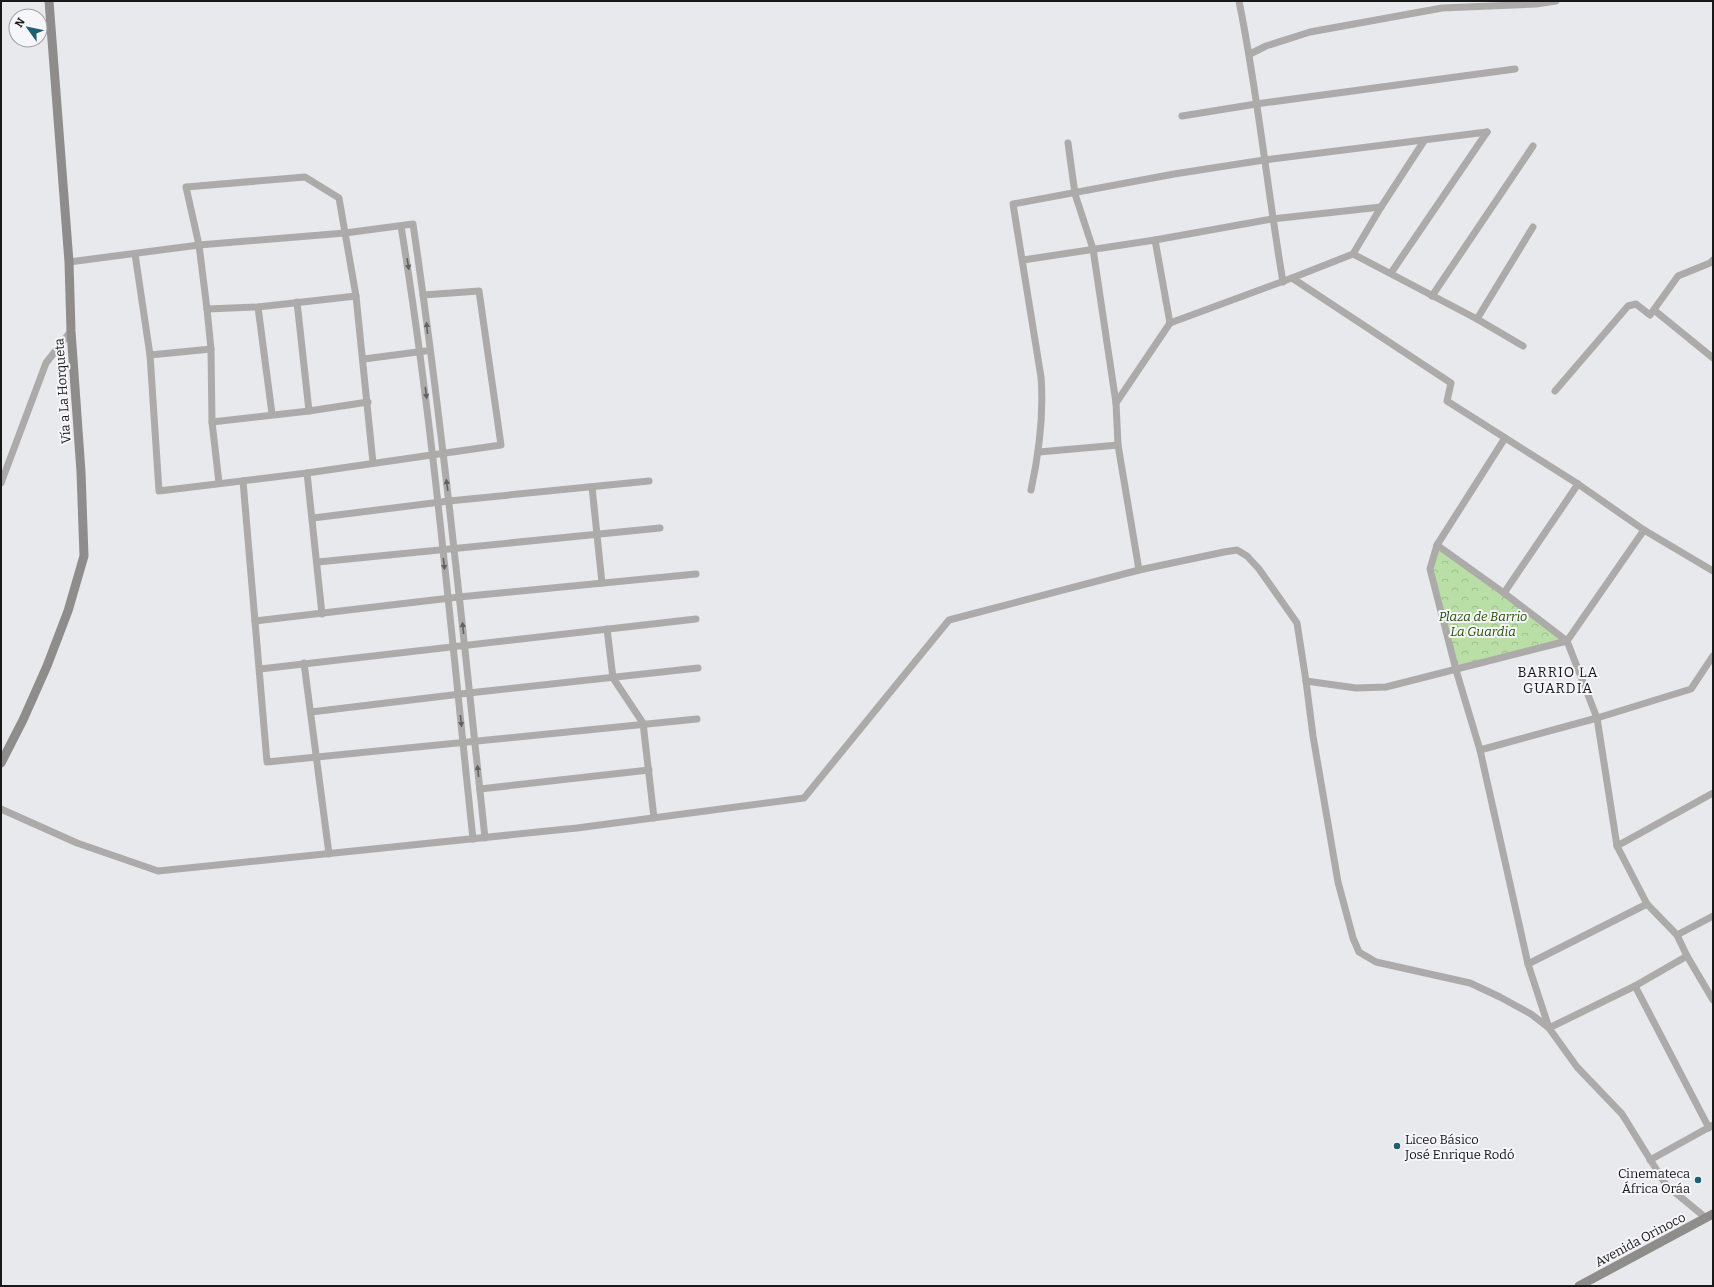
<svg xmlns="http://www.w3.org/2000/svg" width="1714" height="1287" viewBox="0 0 1714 1287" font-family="Bitter,serif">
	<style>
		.park { fill: url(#park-crowns) }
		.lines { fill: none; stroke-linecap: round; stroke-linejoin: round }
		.street { stroke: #adabaa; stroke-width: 7 }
		.secondary { stroke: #8f8c8c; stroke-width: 9 }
		.oneway { fill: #626262 }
		.poi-dot { fill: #1b6172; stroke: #f6f6fa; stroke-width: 1.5 }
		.labels { text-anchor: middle; stroke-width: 4; stroke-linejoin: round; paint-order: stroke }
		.street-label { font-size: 13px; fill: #181819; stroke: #f6f6fa }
		.park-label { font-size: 13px; font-style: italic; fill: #265100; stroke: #f6f6fa }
		.poi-label { font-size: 13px; fill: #181819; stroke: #f6f6fa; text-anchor: start }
		.neighbourhood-label { font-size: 14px; letter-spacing: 1px; fill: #181819; stroke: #f6f6fa }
	</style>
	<defs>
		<pattern id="park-crowns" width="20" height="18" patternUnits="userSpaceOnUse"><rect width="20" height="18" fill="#b9dea6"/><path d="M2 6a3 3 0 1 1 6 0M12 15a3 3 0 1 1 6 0" fill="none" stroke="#9ebe8e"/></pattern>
	</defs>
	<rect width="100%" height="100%" fill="#e8e9ec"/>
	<polygon class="park" points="1437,545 1567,641 1456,670 1430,569"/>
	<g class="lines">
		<g class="street">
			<path d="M1239,1C1258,94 1267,188 1283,282"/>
			<polyline points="1250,54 1266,46 1310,32 1442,8 1536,4 1556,1"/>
			<polyline points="1182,116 1256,104 1515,69"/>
			<polyline points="1068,143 1075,194 1093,249 1116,403 1118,445 1139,570"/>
			<path d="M401,226C434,429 451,634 473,839"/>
			<polyline points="135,254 150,355 159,491 307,473 501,445 479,291 423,295"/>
			<polyline points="1353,254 1477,319 1523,346"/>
			<polyline points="1023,260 1155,240 1272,219 1381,207"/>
			<path d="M69,262L199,245L345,233L413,224C443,428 463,633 485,838"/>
			<polyline points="1391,273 1487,132"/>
			<polyline points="1292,278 1451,383 1447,401 1578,484 1644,530 1713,571"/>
			<polyline points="1432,296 1533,146"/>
			<polyline points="297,302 309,411"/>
			<polyline points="258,307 272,414"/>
			<polyline points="207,309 258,307 356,296"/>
			<polyline points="1654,310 1713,358"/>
			<polyline points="1477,319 1533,227"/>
			<polyline points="1170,323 1292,278 1353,254 1381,207 1424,141"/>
			<polyline points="150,355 211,349"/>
			<polyline points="364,359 425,351"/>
			<polyline points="1555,391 1628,306 1636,304 1650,315 1678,276 1710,263 1713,260"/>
			<polyline points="1116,403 1170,323 1155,240"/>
			<polyline points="212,422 309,411 368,402"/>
			<polyline points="1505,438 1437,545 1430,569 1456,670 1480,750 1528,964 1549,1028 1635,986 1687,956"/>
			<polyline points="1039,452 1118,445"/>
			<polyline points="307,473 322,614"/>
			<polyline points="243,481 267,762 697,719"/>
			<polyline points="1,483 46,363 71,331"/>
			<polyline points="219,483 212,422 211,349 207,309 199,245 186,187 305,177 339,198 356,296 373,463"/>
			<polyline points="592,487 602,583"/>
			<path d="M1031,490C1039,453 1044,415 1041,377L1013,204L1174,174L1264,160L1487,132"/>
			<polyline points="313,518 449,501 649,481"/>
			<polyline points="1437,545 1504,593 1567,641 1597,718 1617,846 1647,904 1677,935 1687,956 1713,1000"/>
			<polyline points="318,562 660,528"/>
			<polyline points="1504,593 1578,484"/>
			<polyline points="255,621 459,597 696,574"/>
			<polyline points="607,629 613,678 643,723 654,818"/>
			<polyline points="304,663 329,854"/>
			<polyline points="260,669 696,619"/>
			<polyline points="1306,681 1356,688 1386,687 1567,641 1644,530"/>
			<polyline points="311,712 469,693 698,668"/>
			<polyline points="1480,750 1597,718 1691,689 1713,656"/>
			<polyline points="480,789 649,770"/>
			<polyline points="1,809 77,843 158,871 577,828 804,798 949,620 1139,570 1224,552 1237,550 1247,556 1259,569 1297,623 1306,681 1313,736 1338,882 1353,938 1359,952 1376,962 1470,983 1500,997 1531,1014 1549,1028 1577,1067 1622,1114 1666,1185 1706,1218"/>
			<polyline points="1617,846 1713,793"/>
			<polyline points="1677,935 1713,916"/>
			<polyline points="1528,964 1647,904"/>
			<polyline points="1635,986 1709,1128"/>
			<polyline points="1650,1160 1713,1125"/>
		</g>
		<g class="secondary">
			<polyline points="1,763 23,720 47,666 68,611 84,556 81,472 71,331 69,262 49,1"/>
			<polyline points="1579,1286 1713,1214"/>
		</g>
	</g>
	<defs><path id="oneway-solid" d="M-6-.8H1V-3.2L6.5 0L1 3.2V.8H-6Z"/></defs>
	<g class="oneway">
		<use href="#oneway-solid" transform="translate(408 264) rotate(81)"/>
		<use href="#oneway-solid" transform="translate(427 328) rotate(-96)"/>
		<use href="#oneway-solid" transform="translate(426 393) rotate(83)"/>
		<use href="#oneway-solid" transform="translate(447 485) rotate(-98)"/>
		<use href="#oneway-solid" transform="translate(444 564) rotate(84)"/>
		<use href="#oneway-solid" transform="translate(463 628) rotate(-96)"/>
		<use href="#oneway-solid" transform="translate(461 721) rotate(84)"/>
		<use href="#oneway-solid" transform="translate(478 771) rotate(-96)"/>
	</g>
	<g class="poi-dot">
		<circle cx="1397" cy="1146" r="4"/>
		<circle cx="1698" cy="1180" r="4"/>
	</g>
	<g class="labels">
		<g class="street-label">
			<text transform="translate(62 391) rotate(-94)" y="5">Vía a La Horqueta</text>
			<text transform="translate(1640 1239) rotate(-28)" y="5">Avenida Orinoco</text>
		</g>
		<g class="park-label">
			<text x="1483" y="621">Plaza de Barrio<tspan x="1483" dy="15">La Guardia</tspan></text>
		</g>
		<g class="poi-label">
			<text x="1405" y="1144">Liceo Básico<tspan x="1405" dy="15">José Enrique Rodó</tspan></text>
			<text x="1690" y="1178" text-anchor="end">Cinemateca<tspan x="1690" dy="15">África Oráa</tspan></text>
		</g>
		<g class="neighbourhood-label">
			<text x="1558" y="677">BARRIO LA<tspan x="1558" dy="16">GUARDIA</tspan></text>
		</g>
	</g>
	<rect width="1714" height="1287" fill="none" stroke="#181819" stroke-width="4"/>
	<g transform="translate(28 28) rotate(303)"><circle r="19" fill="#f6f6fa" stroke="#9d9da0"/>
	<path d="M0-3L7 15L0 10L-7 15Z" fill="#1b6172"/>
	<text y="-6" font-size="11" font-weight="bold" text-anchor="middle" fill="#181819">N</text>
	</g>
</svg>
